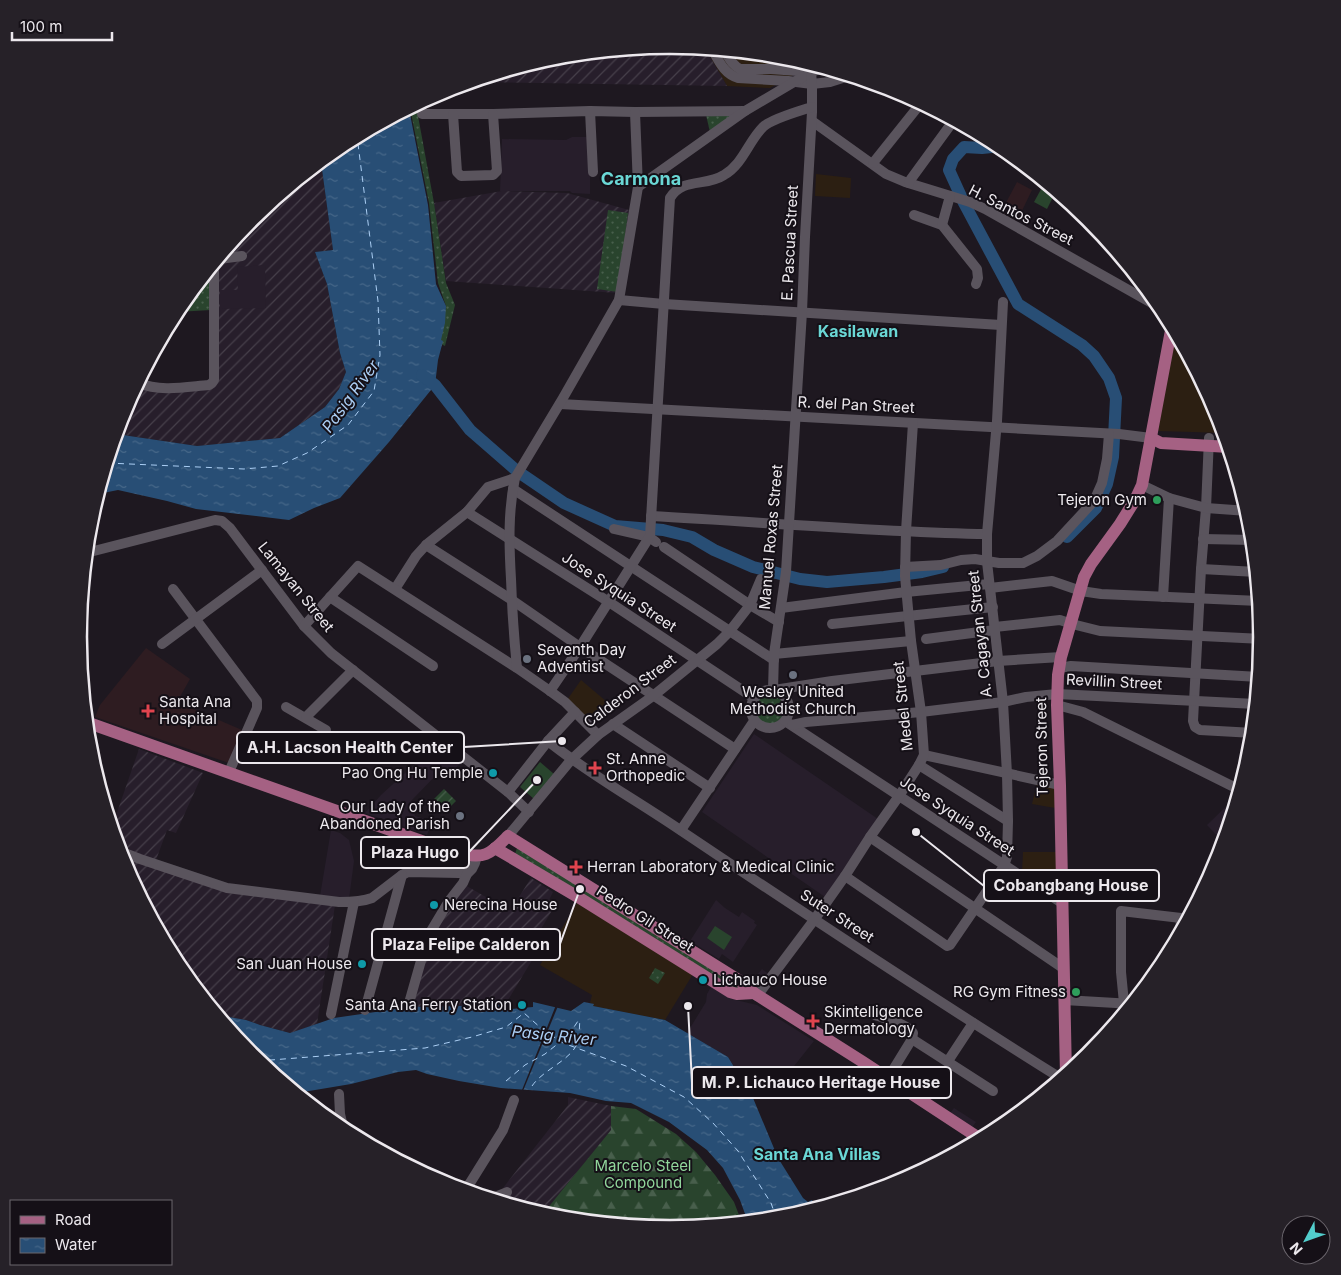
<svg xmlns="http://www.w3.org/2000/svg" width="1341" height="1275" viewBox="0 0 1341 1275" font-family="Inter,sans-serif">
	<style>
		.commercial { fill: #2c1f12 }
		.industrial { fill: url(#industrial-furrows) }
		.built { fill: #271e2b }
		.medical { fill: #2e1c21 }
		.grass { fill: url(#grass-dots) }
		.forest { fill: url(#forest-firs) }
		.garden { fill: url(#garden-furrows) }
		.pitch { fill: #29442d }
		.water { fill: url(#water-ripples) }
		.pier { fill: #1e1820 }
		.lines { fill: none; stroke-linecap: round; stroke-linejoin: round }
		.river { stroke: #284e75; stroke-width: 12 }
		.ferry { stroke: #abcef4; stroke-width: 1; stroke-dasharray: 6 5; stroke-linecap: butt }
		.minor { stroke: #5a545d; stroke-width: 10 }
		.major { stroke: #a56183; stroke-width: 12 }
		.leisure-dot { fill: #2e9e5b; stroke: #151017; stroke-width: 2 }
		.worship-dot { fill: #6b7280; stroke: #151017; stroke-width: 2 }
		.health-dot { fill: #e0444e; stroke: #151017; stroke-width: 2 }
		.culture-dot { fill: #0f9aa8; stroke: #151017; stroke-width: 2 }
		.labels { text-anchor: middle; stroke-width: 4; stroke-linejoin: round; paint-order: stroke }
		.street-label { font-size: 15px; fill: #ece8ed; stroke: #151017 }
		.poi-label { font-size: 15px; fill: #ece8ed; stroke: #151017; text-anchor: start }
		.park-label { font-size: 15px; fill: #91d69b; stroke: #151017 }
		.neighbourhood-label { font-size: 16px; font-weight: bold; fill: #6ad7d5; stroke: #151017 }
		.water-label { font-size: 16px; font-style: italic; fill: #abcef4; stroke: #151017 }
		.quarter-label { font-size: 18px; font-weight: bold; fill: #6ad7d5; stroke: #151017 }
		.rim { fill: none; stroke: #ece8ed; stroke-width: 2.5 }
		.leader { fill: none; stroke: #ece8ed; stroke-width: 2 }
		.callout-dot { fill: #ece8ed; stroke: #151017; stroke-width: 2 }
		.callout { fill: #151017; stroke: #ece8ed; stroke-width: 2 }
		.callout-label { font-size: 16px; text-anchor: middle; font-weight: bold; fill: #ece8ed }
	</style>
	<defs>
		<pattern id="industrial-furrows" width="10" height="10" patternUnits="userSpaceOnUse" patternTransform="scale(1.25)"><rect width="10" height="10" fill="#271e2b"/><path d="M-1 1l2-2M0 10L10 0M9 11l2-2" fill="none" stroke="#463f4a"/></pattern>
		<pattern id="grass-dots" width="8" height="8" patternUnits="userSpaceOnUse" patternTransform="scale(1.25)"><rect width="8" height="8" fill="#29442d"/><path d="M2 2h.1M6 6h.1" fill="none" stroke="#485f4c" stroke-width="1.8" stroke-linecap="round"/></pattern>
		<pattern id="forest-firs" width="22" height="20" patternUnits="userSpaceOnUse" patternTransform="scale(1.25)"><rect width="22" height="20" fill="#29442d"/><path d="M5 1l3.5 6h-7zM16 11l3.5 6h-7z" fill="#485f4c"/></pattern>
		<pattern id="garden-furrows" width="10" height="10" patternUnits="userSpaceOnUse" patternTransform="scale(1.25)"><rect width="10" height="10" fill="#29442d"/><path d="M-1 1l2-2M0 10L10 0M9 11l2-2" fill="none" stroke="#485f4c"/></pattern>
		<pattern id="water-ripples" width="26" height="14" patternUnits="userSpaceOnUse" patternTransform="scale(1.25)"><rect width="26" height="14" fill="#284e75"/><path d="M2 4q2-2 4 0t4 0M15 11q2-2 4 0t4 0" fill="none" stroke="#476889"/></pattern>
	</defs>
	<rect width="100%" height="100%" fill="#1e1820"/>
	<g class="commercial">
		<polygon points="705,48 786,56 813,64 770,88 727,86"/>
		<polygon points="816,174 851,178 850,198 815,196"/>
		<polygon points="1176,333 1218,411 1225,433 1158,431"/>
		<polygon points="581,680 607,702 586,720 567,700"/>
		<polygon points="1037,783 1055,787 1055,808 1032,804"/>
		<polygon points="432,851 469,864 468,870 426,867"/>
		<polygon points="1023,852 1056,852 1056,887 1047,889 1022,872"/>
		<polygon points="577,903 693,974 665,1020 593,1006 593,1004 590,1003 592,995 540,965"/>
	</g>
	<g class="industrial">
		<polygon points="671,45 705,48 727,86 470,82 555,56"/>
		<polygon points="321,162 333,250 315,252 327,284 340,353 346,372 339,389 325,407 280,438 197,446 116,434 123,410 137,385 213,388 217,260 252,218"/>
		<polygon points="502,191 567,193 629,210 617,293 446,281 434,203"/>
		<polygon points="139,749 203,773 176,833 167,830 156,860 118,847 112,827"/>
		<polygon points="121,857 229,893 335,905 317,1024 291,1033 260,1025 246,1020 218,1015 178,966 123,864"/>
		<polygon points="531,878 553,892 549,900 556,904 533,942 540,947 505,1005 410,1007 431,937 465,885 510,911"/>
		<polygon points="568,1097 611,1106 612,1129 542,1215 506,1204 503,1188 568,1105"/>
	</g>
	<g class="built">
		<polygon points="572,137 590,137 590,194 572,193 570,191 500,191 502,139 566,140"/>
		<polygon points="265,265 266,308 220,309 220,290 238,290 237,267"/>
		<polygon points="754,734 878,819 825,897 702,812"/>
		<polygon points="437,744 461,763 448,775 442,769 411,801 415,816 432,821 427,835 365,813 381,795"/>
		<polygon points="1239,794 1227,834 1221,840 1207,825"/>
		<polygon points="331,830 340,833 349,840 354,861 349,899 320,896"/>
		<polygon points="716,900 725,908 739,917 742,912 755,921 754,923 757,925 733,962 722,954 719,959 690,941"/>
		<polygon points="762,969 770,975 761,986 753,980"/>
		<polygon points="712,985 736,1000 757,1005 814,1041 787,1075 752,1094 728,1057 687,1033 706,1002 707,994"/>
		<polygon points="954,1108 976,1122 970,1130 948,1116"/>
	</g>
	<g class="medical">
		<polygon points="1017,182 1032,190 1017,221 1001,212"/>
		<polygon points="146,648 190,679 177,702 242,730 229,763 95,717 100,705"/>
	</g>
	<g class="grass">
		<polygon points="416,105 434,203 446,283 455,305 445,346 437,342 446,306 438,283 429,203 410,108"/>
		<polygon points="731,114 731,118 710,132 706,115"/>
		<polygon points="608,210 628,213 618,292 597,289"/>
		<polygon points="211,274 211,310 176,312 205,275"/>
		<circle cx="769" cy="709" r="15"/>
		<polygon points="420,848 431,852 425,868 411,868"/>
		<polygon points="517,848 740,986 737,991 515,854"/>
		<polygon points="655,968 665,973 658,984 649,978"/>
	</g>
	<polygon class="forest" points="611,1106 636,1109 676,1134 696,1152 715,1175 734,1202 742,1223 670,1230 555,1219 542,1215 611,1130"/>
	<polygon class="garden" points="444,789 456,801 444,813 432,801"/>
	<g class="pitch">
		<polygon points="1045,182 1056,191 1047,209 1034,202"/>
		<polygon points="540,762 554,774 534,799 520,787"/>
		<polygon points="715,926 732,937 724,950 707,938"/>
	</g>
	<g class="water">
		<polygon points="409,109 428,205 436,284 446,306 445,323 441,340 443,341 438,360 435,385 389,442 340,498 314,508 289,520 196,509 167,501 118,490 98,494 116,434 197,446 280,438 325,407 339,389 346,372 340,353 327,284 315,252 333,250 321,162 342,145"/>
		<polygon points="508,1002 512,1009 533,1007 533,1002 571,1011 584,1002 594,1004 593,1006 665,1020 728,1057 753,1098 778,1158 803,1198 808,1202 812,1200 818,1209 786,1219 748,1222 740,1200 723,1168 707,1150 669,1122 631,1103 606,1101 570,1093 501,1088 459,1081 427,1074 416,1070 398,1072 351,1084 297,1093 251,1056 218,1015 246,1020 260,1025 290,1033 334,1018 410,1007 505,1005"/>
	</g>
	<polygon class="pier" points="556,1005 558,1006 523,1091 522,1090"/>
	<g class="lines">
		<g class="river">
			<polyline points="1001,146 982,148 964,147 953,159 949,170 964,203 1018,304 1082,345 1094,356 1109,378 1116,398 1113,457 1107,484 1096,508 1067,537"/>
			<polyline points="422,375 435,385 470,430 517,471 564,503 615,526 663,530 692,537 714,550 753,567 800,579 827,582 884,577 922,572 943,567"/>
		</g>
		<g class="ferry">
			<polyline points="107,463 244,469 278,466 307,453 348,425 374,391 380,355 378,301 357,136"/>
			<polyline points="258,1061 425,1048 472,1037 506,1027 524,1013 542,1029 563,1043 626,1066 684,1097 713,1123 738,1151 771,1203 777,1220"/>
			<polyline points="506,1081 525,1065 545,1054 565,1038 572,1030 580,1018"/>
			<path d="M532,1086C543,1070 567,1062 576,1046C580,1040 579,1027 580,1019"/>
		</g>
		<g class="minor">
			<path d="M712,49C719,61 724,74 738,78L788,81L812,84L830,82L849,76"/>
			<path d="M724,50C729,58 732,65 740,69H771L811,72"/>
			<polyline points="590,111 593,172"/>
			<polyline points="422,114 493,114 590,111 635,112 745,111"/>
			<polyline points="453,114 457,172 461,176 493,175 497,171 493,114"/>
			<polyline points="812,121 886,174 905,182 970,202 985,209 1164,310"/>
			<polyline points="873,163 921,103"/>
			<polyline points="909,183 911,179 954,120"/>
			<polyline points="638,187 745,111 811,72 823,68"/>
			<polyline points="914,215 942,225 977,269 978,278 976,284"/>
			<polyline points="942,225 950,196"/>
			<polyline points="219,259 242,256"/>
			<polyline points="619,300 664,304 1001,325"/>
			<path d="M138,383C161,392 185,387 209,385L212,383L214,380V264"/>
			<polyline points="560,404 1119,434 1151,438"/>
			<polyline points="1209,438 1206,508 1201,569 1193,721 1195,727 1200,730 1254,733"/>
			<polyline points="1142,485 1169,498 1206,508 1248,511"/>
			<polyline points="513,489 774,660"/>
			<polyline points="467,512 609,602 754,698"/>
			<path d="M651,516C763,522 875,532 987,534"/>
			<polyline points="614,529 649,537 656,542"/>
			<polyline points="1203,539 1253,540"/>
			<polyline points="426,545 512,600 580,647 735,749"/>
			<polyline points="664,547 750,605 779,622"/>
			<polyline points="86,553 215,520 222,521 230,528 304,626 331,653 508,792 529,812"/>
			<polyline points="905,567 941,565 961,560 975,559 999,563 1023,563 1037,556 1057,541 1094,501 1102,483 1107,459 1109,434"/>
			<polyline points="1201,569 1257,572"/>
			<polyline points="990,588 1052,581 1081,591 1101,594 1259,601"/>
			<polyline points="173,589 257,701 257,708 229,772"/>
			<polyline points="395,589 416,556 426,545 467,512 488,487 515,478"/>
			<polyline points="330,597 433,666"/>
			<polyline points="1163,597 1169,498"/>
			<polyline points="781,608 906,592 989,584"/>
			<polyline points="832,624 993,607"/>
			<polyline points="304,626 358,566 517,668 550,691 565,702 598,735"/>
			<polyline points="995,627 1060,620 1072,624 1100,631 1263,639"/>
			<polyline points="926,639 995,630"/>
			<polyline points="162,644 262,570"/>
			<polyline points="774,654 911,641"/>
			<path d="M517,668C514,638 512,609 511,579C509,545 508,511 515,478L563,398L619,300L638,187L635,112"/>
			<polyline points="1059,668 1071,666 1259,677"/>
			<circle cx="770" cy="709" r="19"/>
			<polyline points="773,690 774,654 786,572 802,312 805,237 812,112 812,84 811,72"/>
			<polyline points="774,690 832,681 998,661 1061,657"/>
			<path d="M550,691L580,647L650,536L670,198C683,177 706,187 724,175C743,164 748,142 763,127C771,119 800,111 812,107"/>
			<polyline points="1057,705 1083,712 1240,790"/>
			<polyline points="286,707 326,730"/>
			<polyline points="306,717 353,670"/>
			<polyline points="785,721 1062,903"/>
			<polyline points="613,724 710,788"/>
			<polyline points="792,725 806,722 921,712 1003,702 1026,697 1057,694 1256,704"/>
			<path d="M548,741C590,775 638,801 683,832C808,916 934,999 1062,1079"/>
			<polyline points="924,755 1060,785"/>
			<polyline points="919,765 1008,821"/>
			<polyline points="508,792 548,741 575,712"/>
			<polyline points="681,830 754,721"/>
			<polyline points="508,836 571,760 598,735 653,696 717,644 729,632 750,605 761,579"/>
			<polyline points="870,837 1063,968"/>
			<path d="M119,851L140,859L227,888L339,902C351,902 362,902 372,898L402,875L408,872L459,873L467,874"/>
			<polyline points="845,876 947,946 950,945 1004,866 1007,857 1008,821 1007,774 1003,702 987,562 987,534 997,421 1003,302"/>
			<polyline points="757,996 814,920 845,876 870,837 899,796 919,765 924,755 921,712 911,641 905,576 906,531 913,423"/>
			<polyline points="1064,1000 1133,1004"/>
			<polyline points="409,1003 428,936 449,901 463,883 467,874 472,869 475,863 477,856"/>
			<polyline points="1124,1003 1121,972 1121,911 1181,918 1180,936"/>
			<polyline points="365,1010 402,875"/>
			<polyline points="331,1014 354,902"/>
			<path d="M875,1015C886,1019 908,1024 913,1033L912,1039L888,1078"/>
			<polyline points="912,1039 993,1091"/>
			<polyline points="948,1061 973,1023"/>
			<polyline points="339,1094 340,1114 344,1131"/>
			<polyline points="465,1191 503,1130 514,1100"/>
			<polyline points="490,1199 507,1192"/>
		</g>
		<g class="major">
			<polyline points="1151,438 1161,443 1229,447"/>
			<path d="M86,722L427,843C443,847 470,860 486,854C494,851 502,842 508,836L737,979L754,993L863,1062L982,1140"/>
			<polyline points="495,848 578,897 730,992 737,994 754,993"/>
			<polyline points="1066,1076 1060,785 1057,705 1058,675 1061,657 1084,577 1091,564 1120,524 1135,500 1142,485 1172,325"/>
		</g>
	</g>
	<g class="leisure-dot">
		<circle cx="1157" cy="500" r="5"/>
		<circle cx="1076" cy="992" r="5"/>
	</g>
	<g class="worship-dot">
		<circle cx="527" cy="659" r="5"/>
		<circle cx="793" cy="675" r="5"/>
		<circle cx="460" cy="816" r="5"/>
	</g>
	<g class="health-dot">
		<path d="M145.5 703.5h5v5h5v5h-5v5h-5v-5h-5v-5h5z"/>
		<path d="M592.5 760.5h5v5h5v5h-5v5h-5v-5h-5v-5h5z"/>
		<path d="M573.5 859.5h5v5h5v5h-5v5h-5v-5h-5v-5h5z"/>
		<path d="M810.5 1013.5h5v5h5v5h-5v5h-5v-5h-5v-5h5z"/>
	</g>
	<g class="culture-dot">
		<circle cx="493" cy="773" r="5"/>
		<circle cx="434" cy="905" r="5"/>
		<circle cx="362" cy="964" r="5"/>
		<circle cx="703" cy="980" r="5"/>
		<circle cx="522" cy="1005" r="5"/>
	</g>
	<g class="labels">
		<g class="street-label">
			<text transform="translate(1021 215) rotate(27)" y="5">H. Santos Street</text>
			<text transform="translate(790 243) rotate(-87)" y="5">E. Pascua Street</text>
			<text transform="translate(856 405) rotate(3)" y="5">R. del Pan Street</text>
			<text transform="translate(771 537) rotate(-85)" y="5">Manuel Roxas Street</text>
			<text transform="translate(296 587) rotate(51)" y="5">Lamayan Street</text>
			<text transform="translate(619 592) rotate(33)" y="5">Jose Syquia Street</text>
			<text transform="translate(980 634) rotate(-96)" y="5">A. Cagayan Street</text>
			<text transform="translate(1114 682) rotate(3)" y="5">Revillin Street</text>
			<text transform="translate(630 691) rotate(-37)" y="5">Calderon Street</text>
			<text transform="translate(903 706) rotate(-96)" y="5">Medel Street</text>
			<text transform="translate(1042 747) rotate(-91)" y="5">Tejeron Street</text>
			<text transform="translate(957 816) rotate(33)" y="5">Jose Syquia Street</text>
			<text transform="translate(837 916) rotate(33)" y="5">Suter Street</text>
			<text transform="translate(645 919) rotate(32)" y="5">Pedro Gil Street</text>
		</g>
		<g class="poi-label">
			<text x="1147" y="505" text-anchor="end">Tejeron Gym</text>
			<text x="537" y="655">Seventh Day<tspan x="537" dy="17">Adventist</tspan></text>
			<text x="793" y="697" text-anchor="middle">Wesley United<tspan x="793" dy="17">Methodist Church</tspan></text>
			<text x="159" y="707">Santa Ana<tspan x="159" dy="17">Hospital</tspan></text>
			<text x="606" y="764">St. Anne<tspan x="606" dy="17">Orthopedic</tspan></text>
			<text x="483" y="778" text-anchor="end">Pao Ong Hu Temple</text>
			<text x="450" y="812" text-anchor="end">Our Lady of the<tspan x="450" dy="17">Abandoned Parish</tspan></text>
			<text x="587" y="872">Herran Laboratory &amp; Medical Clinic</text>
			<text x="444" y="910">Nerecina House</text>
			<text x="352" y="969" text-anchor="end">San Juan House</text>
			<text x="713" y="985">Lichauco House</text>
			<text x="1066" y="997" text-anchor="end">RG Gym Fitness</text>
			<text x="512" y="1010" text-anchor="end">Santa Ana Ferry Station</text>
			<text x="824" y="1017">Skintelligence<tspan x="824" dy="17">Dermatology</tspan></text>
		</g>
		<g class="park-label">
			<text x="643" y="1171">Marcelo Steel<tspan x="643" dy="17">Compound</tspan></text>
		</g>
		<g class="neighbourhood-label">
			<text x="858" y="337">Kasilawan</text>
			<text x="817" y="1160">Santa Ana Villas</text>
		</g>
		<g class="water-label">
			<text transform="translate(350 396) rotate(-54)" y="6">Pasig River</text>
			<text transform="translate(554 1035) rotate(6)" y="6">Pasig River</text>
		</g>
		<g class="quarter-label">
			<text x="641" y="185">Carmona</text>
		</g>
	</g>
	<path d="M0 0H1341V1275H0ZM87 637a583 583 0 1 1 1166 0a583 583 0 1 1-1166 0Z" fill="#262128" fill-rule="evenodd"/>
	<path class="rim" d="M87 637a583 583 0 1 1 1166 0a583 583 0 1 1-1166 0Z"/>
	<path class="leader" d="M562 741L464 747M537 780L469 852M916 832L984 886M580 889L560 944M688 1006L692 1083"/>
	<g class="callout-dot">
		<circle cx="562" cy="741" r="5"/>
		<circle cx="537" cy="780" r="5"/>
		<circle cx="916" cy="832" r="5"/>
		<circle cx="580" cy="889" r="5"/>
		<circle cx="688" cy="1006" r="5"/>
	</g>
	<g class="callout">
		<rect x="237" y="732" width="227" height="31" rx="5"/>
		<rect x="361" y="837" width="108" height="31" rx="5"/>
		<rect x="984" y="870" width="175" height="31" rx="5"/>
		<rect x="372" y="929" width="188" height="31" rx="5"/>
		<rect x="692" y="1067" width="259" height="31" rx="5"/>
	</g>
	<g class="callout-label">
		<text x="350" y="753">A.H. Lacson Health Center</text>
		<text x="415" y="858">Plaza Hugo</text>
		<text x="1071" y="891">Cobangbang House</text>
		<text x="466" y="950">Plaza Felipe Calderon</text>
		<text x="821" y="1088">M. P. Lichauco Heritage House</text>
	</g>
	<rect x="10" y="1200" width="162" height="65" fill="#151017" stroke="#6b666d"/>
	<rect x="20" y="1216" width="25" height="8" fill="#a56183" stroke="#6b666d"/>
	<text x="55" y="1225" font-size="15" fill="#ece8ed">Road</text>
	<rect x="20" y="1238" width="25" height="15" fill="url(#water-ripples)" stroke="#6b666d"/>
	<text x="55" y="1250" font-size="15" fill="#ece8ed">Water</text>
	<g transform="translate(1306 1240) rotate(229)"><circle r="24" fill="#151017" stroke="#6b666d"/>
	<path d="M0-4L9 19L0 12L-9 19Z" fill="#52cdcc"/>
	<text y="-8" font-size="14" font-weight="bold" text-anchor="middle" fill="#ece8ed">N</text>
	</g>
	<path d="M12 32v8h100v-8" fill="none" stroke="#ece8ed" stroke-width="2.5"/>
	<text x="20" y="32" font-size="15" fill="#ece8ed" stroke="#151017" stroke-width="4" paint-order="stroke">100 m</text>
</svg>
